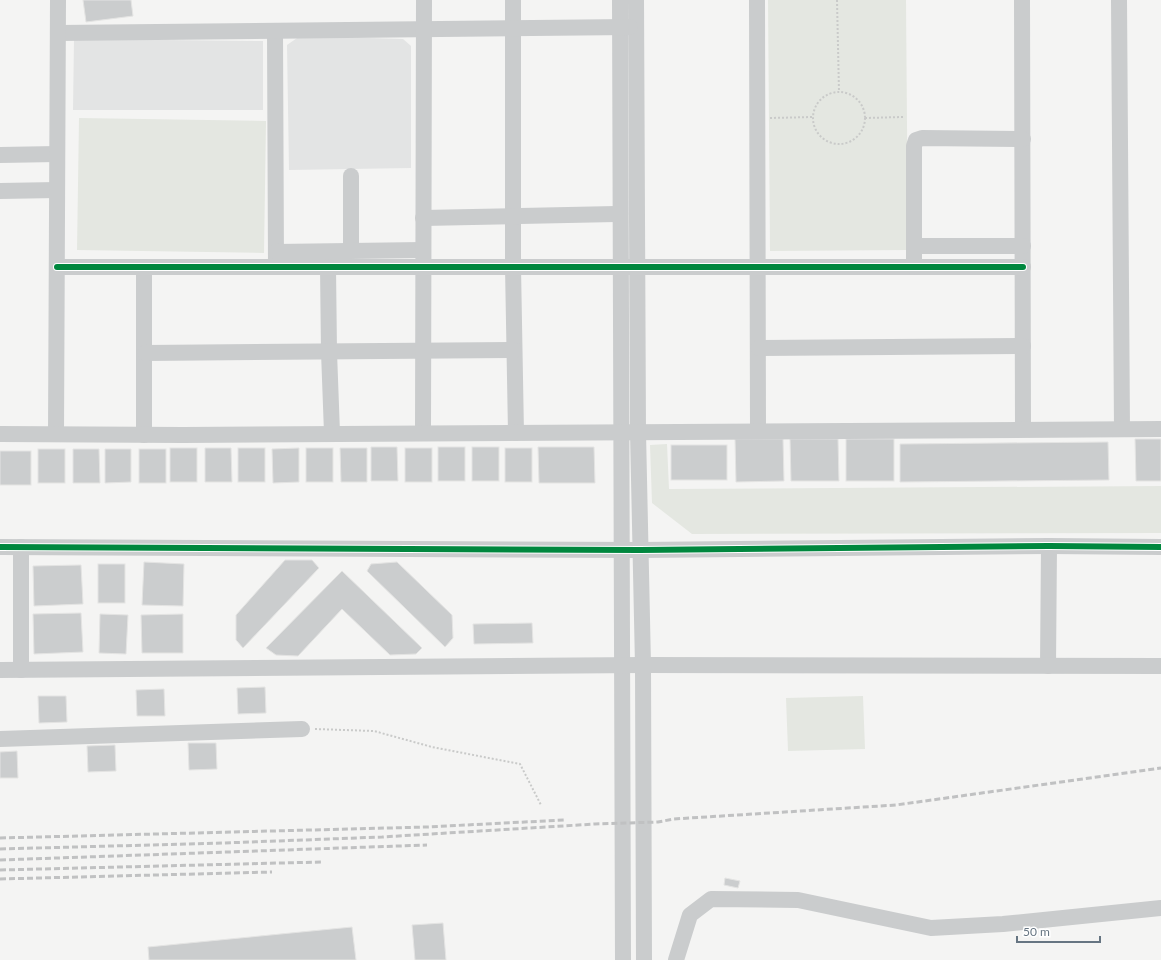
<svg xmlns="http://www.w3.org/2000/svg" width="1161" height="960" viewBox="0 0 1161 960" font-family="Lato,sans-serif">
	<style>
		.built { fill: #e3e4e4 }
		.green { fill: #e4e7e1 }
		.building { fill: #cbcdce; stroke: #e4e4e3 }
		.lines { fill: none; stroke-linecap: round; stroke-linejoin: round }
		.path { stroke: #c9cac9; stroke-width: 2; stroke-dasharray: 2 2; stroke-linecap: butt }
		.minor { stroke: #cacccd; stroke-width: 16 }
		.rail { stroke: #c0c1c2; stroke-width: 3; stroke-dasharray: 6 3; stroke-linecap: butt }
		.cycleway-casing { stroke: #fff; stroke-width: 8 }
		.cycleway { stroke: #00873e; stroke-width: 6 }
	</style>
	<rect width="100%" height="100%" fill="#f4f4f3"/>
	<g class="built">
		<polygon points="300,36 403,39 411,46 411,168 289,170 287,45"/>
		<polygon points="74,39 263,41 263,110 73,110"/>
	</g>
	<g class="green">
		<polygon points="768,0 906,0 908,250 770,251"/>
		<polygon points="79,118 266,121 264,253 77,250"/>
		<polygon points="667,444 669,489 1161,486 1161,533 692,534 652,503 650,445"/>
		<polygon points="863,696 865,749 788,751 786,698"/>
	</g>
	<g class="building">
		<polygon points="83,0 131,0 133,16 86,22"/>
		<polygon points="735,439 783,439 784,481 736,482"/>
		<polygon points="790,439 838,439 839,481 791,481"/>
		<rect x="846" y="439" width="48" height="42"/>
		<polygon points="1135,439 1161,439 1161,481 1136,481"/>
		<polygon points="1108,442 1109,480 900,482 900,444"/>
		<rect x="671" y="445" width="56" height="35"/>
		<polygon points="371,447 397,447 398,481 371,481"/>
		<rect x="438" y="447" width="27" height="34"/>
		<rect x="472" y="447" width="27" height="34"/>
		<polygon points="538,447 594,447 595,483 539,483"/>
		<rect x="170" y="448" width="27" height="34"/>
		<polygon points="205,448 231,448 232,482 205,482"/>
		<rect x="238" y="448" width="27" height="34"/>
		<polygon points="299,448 299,482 273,483 272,449"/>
		<rect x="306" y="448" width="27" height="34"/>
		<polygon points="340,448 367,448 367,482 341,482"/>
		<rect x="405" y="448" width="27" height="34"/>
		<rect x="505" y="448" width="27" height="34"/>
		<rect x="38" y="449" width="27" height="34"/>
		<polygon points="73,449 99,449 100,483 73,483"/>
		<polygon points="105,449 131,449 131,482 105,483"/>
		<rect x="139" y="449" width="27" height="34"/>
		<rect x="0" y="451" width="31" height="34"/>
		<polygon points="285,560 312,560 319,568 243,648 236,640 236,615"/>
		<polygon points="144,562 184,564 183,606 142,605"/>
		<polygon points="397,562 452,615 453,638 445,647 367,571 371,564"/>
		<rect x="98" y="564" width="27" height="39"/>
		<polygon points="81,565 83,604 34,606 33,566"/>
		<polygon points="342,571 422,648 416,654 390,655 342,609 298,656 276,655 266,648"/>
		<polygon points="81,613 83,652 34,654 33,614"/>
		<polygon points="100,614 128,615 126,654 99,653"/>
		<polygon points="183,614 183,653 142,653 141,615"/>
		<polygon points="532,623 533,643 474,644 473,624"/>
		<polygon points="265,687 266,713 238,714 237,688"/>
		<polygon points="164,689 165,716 137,716 136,690"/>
		<polygon points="38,696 66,696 67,722 39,723"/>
		<polygon points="188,743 216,743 217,769 189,770"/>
		<polygon points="115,745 116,771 88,772 87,746"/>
		<polygon points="17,751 18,778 0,778 0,752"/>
		<polygon points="725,878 740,881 738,888 724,885"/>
		<polygon points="443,923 446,960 415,960 412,925"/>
		<polygon points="352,927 356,960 149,960 148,947"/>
	</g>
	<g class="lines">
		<g class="path">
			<polyline points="837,0 839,92"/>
			<circle cx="839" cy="118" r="26"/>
			<polyline points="770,118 813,117"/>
			<polyline points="865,118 903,117"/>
			<polyline points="315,729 374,731 432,747 520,764 541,805"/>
		</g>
		<g class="minor">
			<polyline points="513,0 513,267 516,433"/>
			<polyline points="620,0 623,960"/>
			<polyline points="636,0 638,432 643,665 644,960"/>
			<polyline points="757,0 758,430"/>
			<polyline points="1022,0 1023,429"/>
			<polyline points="1119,0 1122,429"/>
			<polyline points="275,31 276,267"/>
			<polyline points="58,33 630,27"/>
			<polyline points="0,155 57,154"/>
			<polyline points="351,176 351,251"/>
			<polyline points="0,191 57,190"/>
			<polyline points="423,218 616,214"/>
			<polyline points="914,246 1023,246"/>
			<polyline points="276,252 423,250"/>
			<polyline points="57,267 1023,267"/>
			<polyline points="144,267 144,435"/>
			<polyline points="328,267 329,352 332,433"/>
			<polyline points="914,267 914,146 916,140 922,138 1023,139"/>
			<polyline points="758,348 1023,346"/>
			<polyline points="145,353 514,350"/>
			<polyline points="56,433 58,0"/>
			<polyline points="423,433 424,0"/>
			<polyline points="0,434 183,435 1161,429"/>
			<polyline points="0,547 640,550 1049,546 1161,547"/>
			<polyline points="1048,666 1049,546"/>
			<polyline points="0,670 643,665 1161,666"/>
			<polyline points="21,670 21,547"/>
			<polyline points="0,739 302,729"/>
			<polyline points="676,960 690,915 711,899 798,900 931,928 1003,924 1161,908"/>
		</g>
		<g class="rail">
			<polyline points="0,838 427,827 564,820"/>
			<polyline points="0,849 224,843 382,837 595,824 658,822 674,819 896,805 1161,768"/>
			<polyline points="0,860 427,845"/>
			<polyline points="0,870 321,862"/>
			<polyline points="0,879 272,872"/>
		</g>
		<defs>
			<g id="cycleway">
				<polyline points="57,267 1023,267"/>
				<polyline points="0,547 640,550 1049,546 1161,547"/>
			</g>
		</defs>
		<use href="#cycleway" class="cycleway-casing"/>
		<use href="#cycleway" class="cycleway"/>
	</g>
	<path d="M1017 936v6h83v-6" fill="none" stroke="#667582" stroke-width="2"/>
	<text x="1023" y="936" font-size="12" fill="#667582" stroke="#ffffff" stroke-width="3" paint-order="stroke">50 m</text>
</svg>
